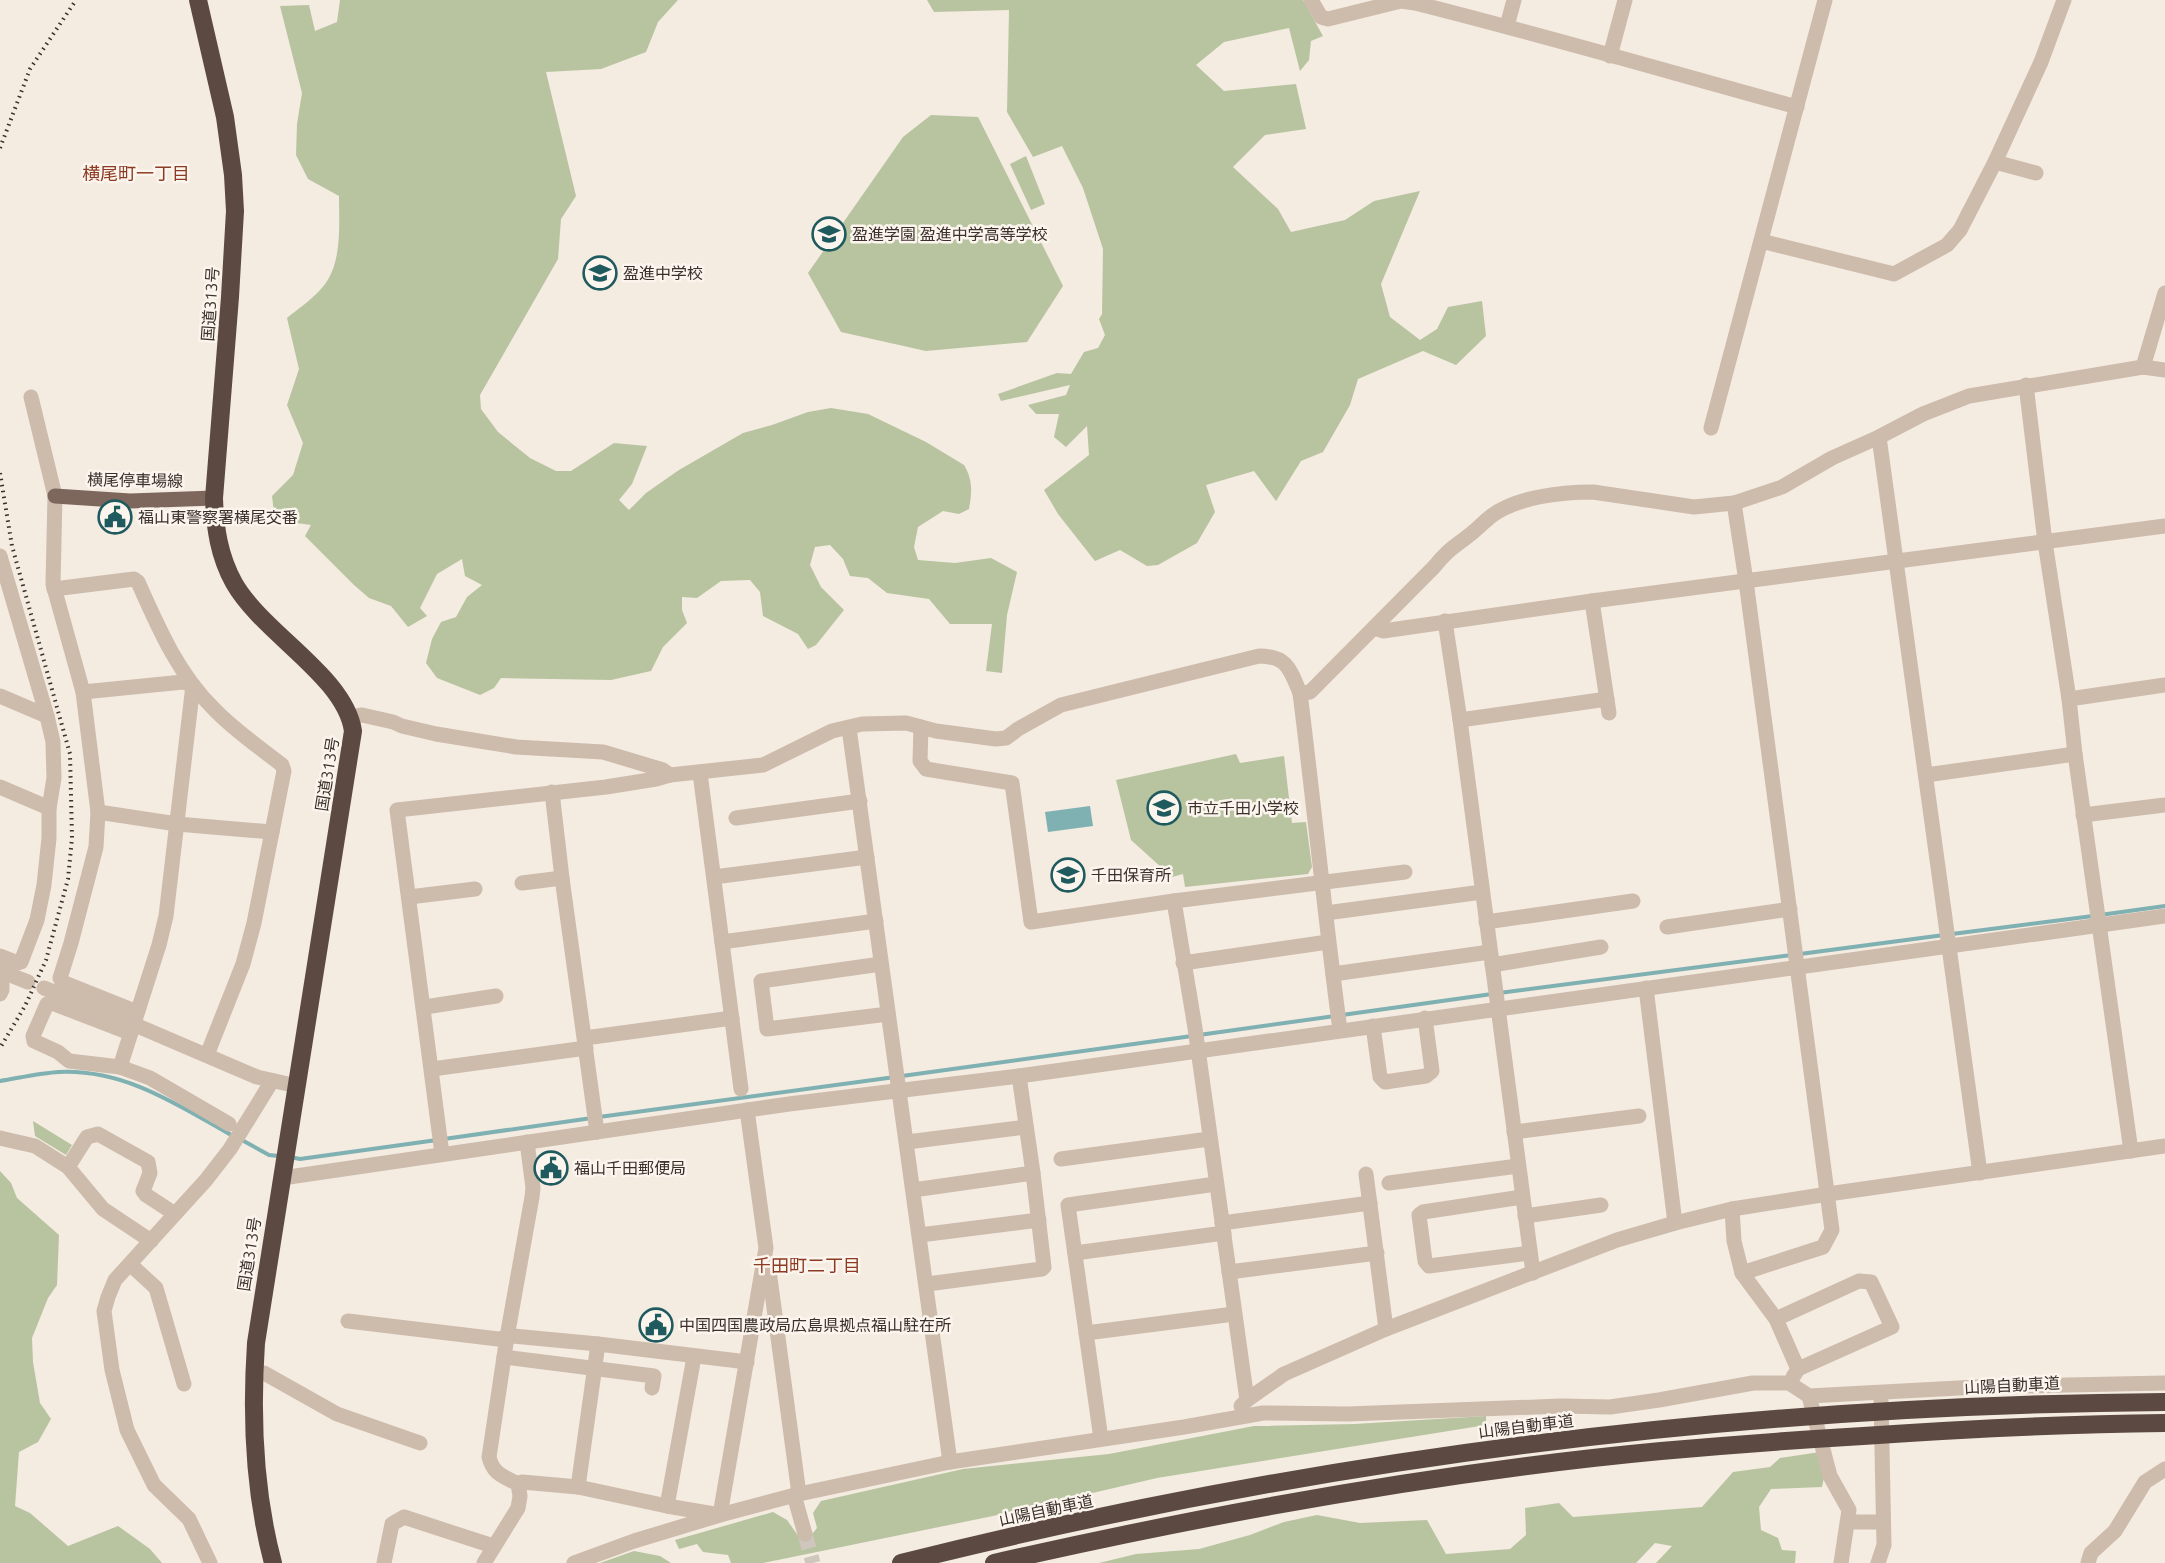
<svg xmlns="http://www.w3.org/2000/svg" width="2165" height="1563" viewBox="0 0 2165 1563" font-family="Ubuntu,'Noto Sans JP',sans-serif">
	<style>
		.green { fill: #b8c4a0 }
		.water { fill: #7fb0b2 }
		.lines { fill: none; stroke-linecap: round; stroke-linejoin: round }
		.stream { stroke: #7fb0b2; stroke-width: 4 }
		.minor-tunnel { stroke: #cfc6bd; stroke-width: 15; stroke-dasharray: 15 8; stroke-linecap: butt }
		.minor { stroke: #cdbbac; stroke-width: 15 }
		.major { stroke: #7d675c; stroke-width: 15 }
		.highway { stroke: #5c4a42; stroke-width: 18 }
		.rail { stroke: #3b302b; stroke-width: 4; stroke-dasharray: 1.5 4.5; stroke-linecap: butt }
		.labels { text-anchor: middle; stroke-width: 5; stroke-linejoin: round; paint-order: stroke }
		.poi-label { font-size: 16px; fill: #3b302b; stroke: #fbf5ee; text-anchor: start }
		.street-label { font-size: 16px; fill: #3b302b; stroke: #fbf5ee }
		.neighbourhood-label { font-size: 18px; fill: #8c3b22; stroke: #fbf5ee }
	</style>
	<rect width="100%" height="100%" fill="#f4ebe1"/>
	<g class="green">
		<path d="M340,0H678L658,22L646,52L601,69L546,72L576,196L561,219L558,259L480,395L481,409L498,432L530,458L556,471H571L614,443L647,446L632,484L619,500L629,510L646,493L679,470L743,433L772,425L808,412L831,408L868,414L926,442L964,465C973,480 972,492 969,509L959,514L943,511L918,527L914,547L918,560L955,563L991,558L1017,572L1007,615L1002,673L986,671L992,624H950L929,599L887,593L868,578L850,576L843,559L830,545L815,547L810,565L821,587L844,610L816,645L808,649L798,634L763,616L760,592L750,580L721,581L697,598L682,597V610L687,623L663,647L651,671L611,680L501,678L494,688L480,695L437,678L426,663L432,639L441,622L456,617L467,597L482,585L465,576L462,559L437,574L420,608L427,616L408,627L391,606L369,598L354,585L305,536L311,525L275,520L272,496L293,475L303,443L287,405L299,369L287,318C298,309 311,300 320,290C343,267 339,226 339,196L308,179L296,155L297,124L302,93L280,6L309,5L315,31L337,22Z"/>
		<polygon points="927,0 1303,0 1323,36 1311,41 1309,60 1300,71 1289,28 1224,42 1196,65 1224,91 1296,84 1306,129 1265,135 1233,167 1278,209 1291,232 1345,220 1374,201 1420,191 1381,284 1390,317 1420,340 1437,329 1448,307 1482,301 1486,336 1456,365 1423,351 1358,379 1350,405 1323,452 1301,461 1276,501 1254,471 1206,485 1215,512 1197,543 1158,565 1147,566 1120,550 1095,561 1058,514 1044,490 1089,455 1087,426 1066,447 1054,437 1059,414 1036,414 1028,405 1066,395 1070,385 1001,401 998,394 1057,373 1071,374 1084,352 1098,348 1105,335 1099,319 1102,314 1103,249 1083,188 1062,146 1033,157 1007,112 1009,10 934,12"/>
		<polygon points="931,115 978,117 1063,286 1027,342 926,351 841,332 808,273 903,137"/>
		<polygon points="1026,156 1045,204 1031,210 1010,164"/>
		<polygon points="1236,754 1240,763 1284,756 1292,823 1306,822 1312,867 1308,874 1185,887 1183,874 1172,877 1131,840 1116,780"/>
		<polygon points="33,1121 72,1145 66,1155 35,1136"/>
		<polygon points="0,1171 11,1183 17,1198 59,1235 57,1285 48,1298 32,1338 33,1362 40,1403 51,1419 38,1442 19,1452 15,1506 30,1513 68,1546 118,1526 150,1549 162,1563 0,1563"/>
		<polygon points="1486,1416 1486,1425 1157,1478 993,1516 763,1563 731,1563 728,1555 703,1552 697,1544 679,1549 675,1540 773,1512 787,1520 799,1537 813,1533 817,1528 813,1513 821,1501 963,1469 1109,1454 1254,1426 1355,1424"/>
		<polygon points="1820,1452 1826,1468 1822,1487 1771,1489 1759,1507 1761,1530 1778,1538 1782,1550 1796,1551 1795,1563 1656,1563 1672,1546 1655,1543 1636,1563 1099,1563 1136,1554 1199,1549 1250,1535 1284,1522 1317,1515 1360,1523 1427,1520 1446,1554 1510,1549 1526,1535 1525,1508 1559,1503 1573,1517 1702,1507 1733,1472 1770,1467 1780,1458"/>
		<polygon points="634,1551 660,1556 671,1563 600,1563"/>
	</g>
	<polygon class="water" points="1090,806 1093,826 1048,832 1045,812"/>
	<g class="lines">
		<g class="stream">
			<polyline points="2100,915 2165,906"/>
			<polyline points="1952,934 2093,916"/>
			<polyline points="1800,954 1944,935"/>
			<polyline points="1499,993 1792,955"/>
			<polyline points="1342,1015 1492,994"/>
			<polyline points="1199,1035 1335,1016"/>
			<polyline points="902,1076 1192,1036"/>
			<path d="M0,1081C19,1078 40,1073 59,1072C125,1069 178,1105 233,1136"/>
			<polyline points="599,1117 895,1077"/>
			<polyline points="240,1139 269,1155 279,1156"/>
			<polyline points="444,1139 592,1118"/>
			<polyline points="290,1157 300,1159 437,1140"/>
		</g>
		<polyline class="minor-tunnel" points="805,1534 813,1563"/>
		<g class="minor">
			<path d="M1311,0L1321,17L1328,19L1401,1L1415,3C1543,35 1669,72 1797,107"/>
			<polyline points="1507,26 1514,0"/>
			<polyline points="1610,56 1625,0"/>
			<polyline points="1995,162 2036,173"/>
			<polyline points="1761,241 1894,274 1947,245 1960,230 1995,162 2041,62 2064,0"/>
			<polyline points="2143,367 2165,293"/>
			<polyline points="2026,385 2045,542 2069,699 2075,754 2131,1151"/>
			<polyline points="31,397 55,496 53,584 83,692 98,812 96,847 71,943 60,978 62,982 137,1012"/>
			<polyline points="1711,428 1825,0"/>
			<polyline points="1879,437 1980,1173"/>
			<polyline points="1734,503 1746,581 1832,1230 1823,1247 1742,1273"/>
			<polyline points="0,556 47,716 53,742 54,778 49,808 49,838 44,885 37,920 21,962 18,963 0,956"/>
			<path d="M54,589L134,579L138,582C158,627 178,674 214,709C234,730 259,747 282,765L284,771L254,923L243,964L207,1055"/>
			<polyline points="1592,601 1609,713"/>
			<polyline points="1445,621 1460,720 1533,1273"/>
			<polyline points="1374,628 1383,631 1592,601 2165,526"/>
			<polyline points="83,692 183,682 193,685 166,916 159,945 120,1067"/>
			<path d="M1300,693C1314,805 1325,918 1340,1030"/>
			<polyline points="0,696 47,716"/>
			<polyline points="2069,699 2165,685"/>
			<polyline points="351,717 362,715 393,722 402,726 436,734 516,747 603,752 663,770 670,775"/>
			<polyline points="1460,720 1607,699"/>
			<polyline points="921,727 920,761 926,769 1012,783 1031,922 1174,901 1405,872"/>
			<polyline points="849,728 950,1462"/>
			<polyline points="700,773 741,1089"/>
			<polyline points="1926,775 2075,754"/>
			<polyline points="0,787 49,808"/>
			<polyline points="552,792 562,878 597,1132"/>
			<polyline points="98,812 177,824 272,832"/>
			<polyline points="2083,815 2165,805"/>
			<polyline points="736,818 860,801"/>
			<polyline points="714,877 867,857"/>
			<polyline points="522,883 562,878"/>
			<polyline points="409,897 475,889"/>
			<polyline points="1174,901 1195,1028 1247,1400 1241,1406"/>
			<polyline points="1326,913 1482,892"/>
			<polyline points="1486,922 1633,901"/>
			<polyline points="1667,927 1790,909"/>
			<polyline points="722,942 876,921"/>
			<polyline points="1183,963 1328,942"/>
			<polyline points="881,964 761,981 767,1029 888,1014"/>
			<polyline points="1492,965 1601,947"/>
			<polyline points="0,971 28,982"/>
			<polyline points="1333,974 1490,952"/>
			<polyline points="0,983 2,984 2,990 0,994"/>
			<polyline points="44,988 133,1024 257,1077 297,1086"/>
			<polyline points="1646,988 1675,1223"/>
			<polyline points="425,1007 496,996"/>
			<polyline points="1373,1026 1380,1077 1385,1082 1426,1076 1432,1071 1425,1018"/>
			<polyline points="130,1033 52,1003 47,1004 33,1036 34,1041 58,1052 69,1061 120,1067 150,1078 229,1124"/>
			<polyline points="585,1038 732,1018"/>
			<polyline points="432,1069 586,1048"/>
			<polyline points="1514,1132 1639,1116"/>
			<polyline points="0,1138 35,1146 68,1167 103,1209 151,1241"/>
			<polyline points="907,1142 1026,1127"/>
			<path d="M442,1154L397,810L606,787L656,779L670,775L763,765L832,731L862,724L906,723L936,731L996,739L1006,738L1018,729L1061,705L1259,656C1287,656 1290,669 1300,693L1310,692L1434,567C1448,549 1456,546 1472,533C1478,528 1484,522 1490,517C1516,497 1560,492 1593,492L1694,507L1734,503L1782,487L1832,458L1879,437L1923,414L1969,396L2143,367L2165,370"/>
			<polyline points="1061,1159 1209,1139"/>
			<polyline points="68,1167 87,1137 98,1134 148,1162 150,1173 143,1191 146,1195 175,1214"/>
			<polyline points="1366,1174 1386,1329"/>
			<polyline points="282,1178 789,1104 1019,1076 2165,916"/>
			<polyline points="1389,1183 1518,1166"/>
			<polyline points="913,1190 1033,1173"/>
			<polyline points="1522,1197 1423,1212 1419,1215 1425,1261 1429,1266 1530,1253"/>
			<polyline points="1732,1209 1734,1241 1742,1273 1776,1319 1798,1369 1793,1377"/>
			<polyline points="1525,1216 1601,1205"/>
			<polyline points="1222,1223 1370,1203"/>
			<polyline points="920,1235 1039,1220"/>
			<polyline points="1075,1253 1224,1233"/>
			<polyline points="768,1263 799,1494"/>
			<polyline points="131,1265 156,1288 184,1384"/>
			<polyline points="1229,1272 1377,1253"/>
			<polyline points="927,1284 1042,1269 1044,1267 1033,1173 1019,1076"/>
			<polyline points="1776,1319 1859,1281 1871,1282 1892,1327 1798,1369"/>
			<polyline points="348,1321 498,1339 513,1336 598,1344 747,1362"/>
			<polyline points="1086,1333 1234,1314"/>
			<polyline points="504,1357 654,1376 652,1388"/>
			<polyline points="254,1371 264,1373 337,1414 420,1443"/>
			<polyline points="1809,1396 1830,1476 1849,1510 1841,1563"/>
			<polyline points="1247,1400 1284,1374 1386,1329 1617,1240 1675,1223 1732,1209 1828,1194 2165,1146"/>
			<polyline points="1101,1439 1068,1205 1216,1184"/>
			<polyline points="518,1484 522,1482 578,1487 667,1506 720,1515 766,1248 747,1110"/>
			<polyline points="578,1487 598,1344"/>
			<polyline points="794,1495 805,1534"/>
			<polyline points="667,1506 694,1357"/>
			<polyline points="1848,1522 1883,1522"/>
			<polyline points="210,1563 189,1519 154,1485 127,1430 112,1370 104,1311 108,1297 115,1280 206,1180 230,1149 272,1081"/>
			<polyline points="384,1563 392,1524 404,1517 493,1546"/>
			<path d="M484,1563L518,1508L520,1496L518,1484C503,1476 493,1474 489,1457L507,1337L532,1197L533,1188L527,1142"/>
			<polyline points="574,1563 634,1541 720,1515 799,1494 950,1462 1184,1427 1263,1413 1348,1414 1561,1406 1610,1407 1659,1400 1753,1383 1789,1383 1809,1396 1977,1387 2165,1383"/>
			<polyline points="1878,1563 1884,1545 1881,1401"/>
			<polyline points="2088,1563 2091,1553 2115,1531 2145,1482 2165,1469"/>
		</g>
		<polyline class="major" points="55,496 130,501 214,498"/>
		<g class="highway">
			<path d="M198,0L225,117L233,175L235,211L230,297L214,498C215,528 219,556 234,583C263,634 345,676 353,731L256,1343C251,1417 254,1492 273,1563"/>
			<path d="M901,1563C1314,1459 1740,1405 2165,1402"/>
			<path d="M994,1563C1214,1513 1437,1472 1661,1451C1728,1445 1795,1440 1863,1436C1963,1429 2064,1424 2165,1423"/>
		</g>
		<g class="rail">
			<polyline points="0,148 30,69 76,0"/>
			<polyline points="0,473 12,546 70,754 72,838 68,879 46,960 25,1006 0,1048"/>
		</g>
	</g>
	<defs>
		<symbol id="school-ring" viewBox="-11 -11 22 22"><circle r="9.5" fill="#fbf5ee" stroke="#1f5a5e" stroke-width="1.5"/><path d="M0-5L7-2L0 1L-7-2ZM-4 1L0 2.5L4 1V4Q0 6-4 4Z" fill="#1f5a5e"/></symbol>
		<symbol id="civic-ring" viewBox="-11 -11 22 22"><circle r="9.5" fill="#fbf5ee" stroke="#1f5a5e" stroke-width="1.5"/><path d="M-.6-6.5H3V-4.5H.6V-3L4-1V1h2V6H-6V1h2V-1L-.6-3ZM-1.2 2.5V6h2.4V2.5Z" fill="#1f5a5e"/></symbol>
	</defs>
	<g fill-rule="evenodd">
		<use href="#school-ring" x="810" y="215" width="38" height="38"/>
		<use href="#school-ring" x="581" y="254" width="38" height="38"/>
		<use href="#civic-ring" x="96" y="498" width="38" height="38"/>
		<use href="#school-ring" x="1145" y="789" width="38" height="38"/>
		<use href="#school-ring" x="1049" y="856" width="38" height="38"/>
		<use href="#civic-ring" x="532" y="1149" width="38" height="38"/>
		<use href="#civic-ring" x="637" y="1306" width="38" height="38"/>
	</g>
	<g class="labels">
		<g class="poi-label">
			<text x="852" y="240">盈進学園 盈進中学高等学校</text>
			<text x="623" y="279">盈進中学校</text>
			<text x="138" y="523">福山東警察署横尾交番</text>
			<text x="1187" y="814">市立千田小学校</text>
			<text x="1091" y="881">千田保育所</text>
			<text x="574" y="1174">福山千田郵便局</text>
			<text x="679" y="1331">中国四国農政局広島県拠点福山駐在所</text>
		</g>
		<g class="street-label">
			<text transform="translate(210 304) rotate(-86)" y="6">国道313号</text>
			<text transform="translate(135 480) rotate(1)" y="6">横尾停車場線</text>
			<text transform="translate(327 774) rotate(-81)" y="6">国道313号</text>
			<text transform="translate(249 1254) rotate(-81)" y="6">国道313号</text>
			<text transform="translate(2012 1385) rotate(-3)" y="6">山陽自動車道</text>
			<text transform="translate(1526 1426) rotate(-7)" y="6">山陽自動車道</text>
			<text transform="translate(1046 1510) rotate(-12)" y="6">山陽自動車道</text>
		</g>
		<g class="neighbourhood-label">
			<text x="136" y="180">横尾町一丁目</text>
			<text x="807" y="1272">千田町二丁目</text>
		</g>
	</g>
</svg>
